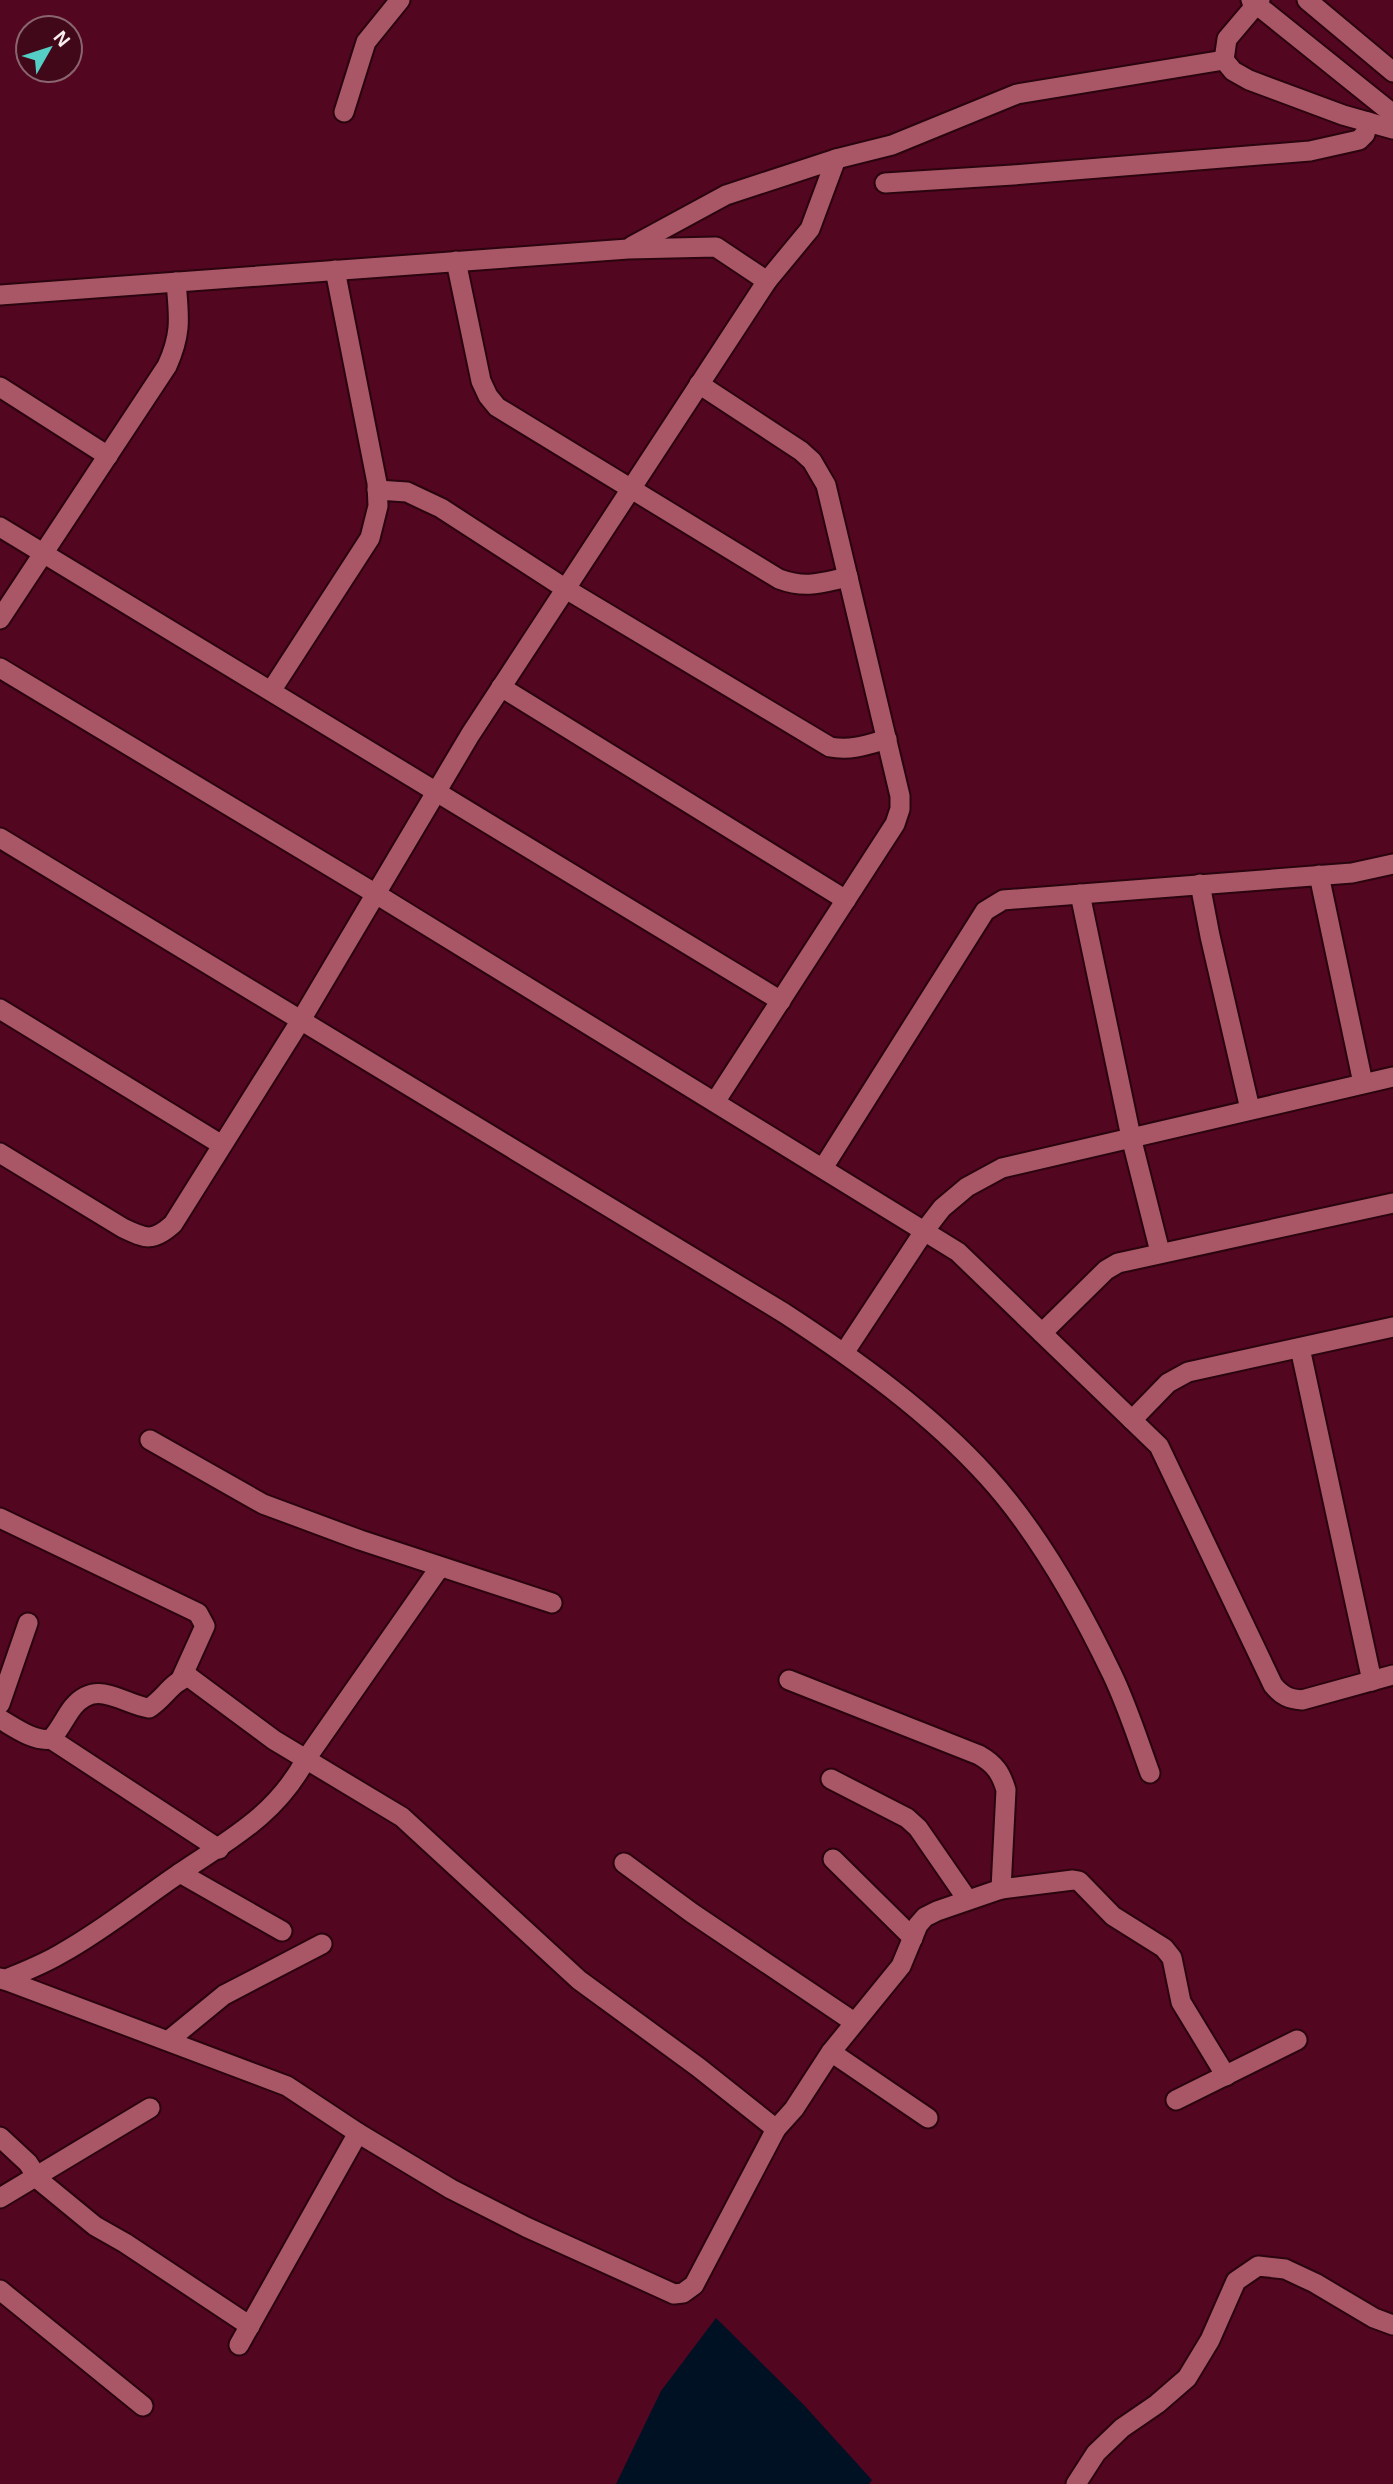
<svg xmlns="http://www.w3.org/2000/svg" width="1393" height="2484" viewBox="0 0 1393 2484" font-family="Helvetica,sans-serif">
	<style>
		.water { fill: #001124 }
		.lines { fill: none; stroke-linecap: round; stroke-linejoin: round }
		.minor-casing { stroke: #2a040e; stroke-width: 23 }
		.minor { stroke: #a95767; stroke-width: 19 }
	</style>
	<rect width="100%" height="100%" fill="#530620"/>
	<polygon class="water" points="716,2318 803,2404 872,2480 869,2484 616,2484 661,2391"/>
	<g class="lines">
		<defs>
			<g id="minor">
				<polyline points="1251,0 1393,114"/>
				<polyline points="1260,0 1227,39 1224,60 1233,71 1249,80 1343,115 1393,129"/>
				<polyline points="1307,0 1393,72"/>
				<polyline points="344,112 366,42 400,0"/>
				<polyline points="885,183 1013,175 1310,151 1359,140 1365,134 1368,122"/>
				<polyline points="632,246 726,195 836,159 892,145 1017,94 1224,60"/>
				<path d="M456,261L481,381L488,396L497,407L779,579C806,589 821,583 848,577"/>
				<polyline points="0,295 628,249 716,247 767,281"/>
				<polyline points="699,384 801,451 812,461 826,485 900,796 900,809 895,824 715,1102"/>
				<polyline points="0,387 108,456"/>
				<path d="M377,490L407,492L441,508L566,589L830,747C851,751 867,745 887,739"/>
				<polyline points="0,527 781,1001"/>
				<path d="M0,619L167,366C182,333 179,317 176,282"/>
				<path d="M0,668L376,894L958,1252L1159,1446L1273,1685C1282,1696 1289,1699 1302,1700L1393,1675"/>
				<polyline points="501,687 846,900"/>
				<polyline points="271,691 370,538 378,506 377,483 335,270"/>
				<path d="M0,838L784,1313C856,1360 930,1413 987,1476C1039,1533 1079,1605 1112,1674C1127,1705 1138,1740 1150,1773"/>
				<polyline points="1319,875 1363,1083"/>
				<polyline points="1200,884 1210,936 1250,1109"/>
				<polyline points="1080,894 1131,1137 1160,1252"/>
				<polyline points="0,1009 222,1145"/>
				<path d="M0,1153L123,1228C146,1239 153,1242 173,1224L301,1020L470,735L767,281L810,229L836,159"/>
				<polyline points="823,1168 985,911 1003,900 1352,873 1393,864"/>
				<polyline points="1042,1333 1106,1270 1118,1263 1393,1203"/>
				<polyline points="1300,1348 1372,1681"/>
				<polyline points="844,1353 925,1230 942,1208 967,1187 1002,1168 1393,1077"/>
				<polyline points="1132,1420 1168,1383 1188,1372 1393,1327"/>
				<polyline points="150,1440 263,1504 360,1540 552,1603"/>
				<polyline points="0,1518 198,1613 205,1626 181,1679"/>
				<polyline points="0,1704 28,1623"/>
				<path d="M0,1719C14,1727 34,1742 51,1739C60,1730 65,1717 73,1707C97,1678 122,1704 149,1708C164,1699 172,1681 189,1677L274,1740L402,1817L579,1980L698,2067L776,2129"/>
				<polyline points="51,1739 219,1849"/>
				<polyline points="831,1779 907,1818 918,1828 967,1899"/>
				<polyline points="833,1859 913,1938"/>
				<polyline points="624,1863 692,1913 854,2022"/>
				<polyline points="180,1873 282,1931"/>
				<polyline points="1001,1889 1073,1880 1079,1881 1113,1916 1164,1948 1172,1958 1181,2002 1226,2076"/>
				<path d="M0,1978L287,2086L358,2133L451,2189L526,2227L674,2294L683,2293L694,2285L776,2129L794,2109L831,2052L901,1966L918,1925L925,1917L937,1911L1001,1889L1006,1790C1001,1773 995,1764 979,1755L789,1680"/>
				<path d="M4,1980C23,1972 44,1964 62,1953C102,1931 139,1901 177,1875C228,1840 275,1817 306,1759L440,1567"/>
				<polyline points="169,2040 224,1995 322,1944"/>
				<polyline points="831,2052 928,2118"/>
				<polyline points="1176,2100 1297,2040"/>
				<polyline points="0,2137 28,2163 39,2180 95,2226 125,2243 250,2326"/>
				<polyline points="0,2198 150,2108"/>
				<polyline points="0,2290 143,2406"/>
				<polyline points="239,2345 358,2133"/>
				<polyline points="1076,2484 1096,2453 1122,2428 1157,2404 1187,2378 1210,2340 1236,2281 1258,2266 1285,2269 1315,2283 1374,2318 1393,2325"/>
			</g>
		</defs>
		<use href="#minor" class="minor-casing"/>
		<use href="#minor" class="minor"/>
	</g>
	<g transform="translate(49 49) rotate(51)"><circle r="33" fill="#410819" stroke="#8a646f" stroke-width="2"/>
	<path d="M0-5L12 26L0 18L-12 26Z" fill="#55cec5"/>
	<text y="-10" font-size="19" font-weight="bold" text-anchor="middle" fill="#f8eeef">N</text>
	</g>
</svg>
